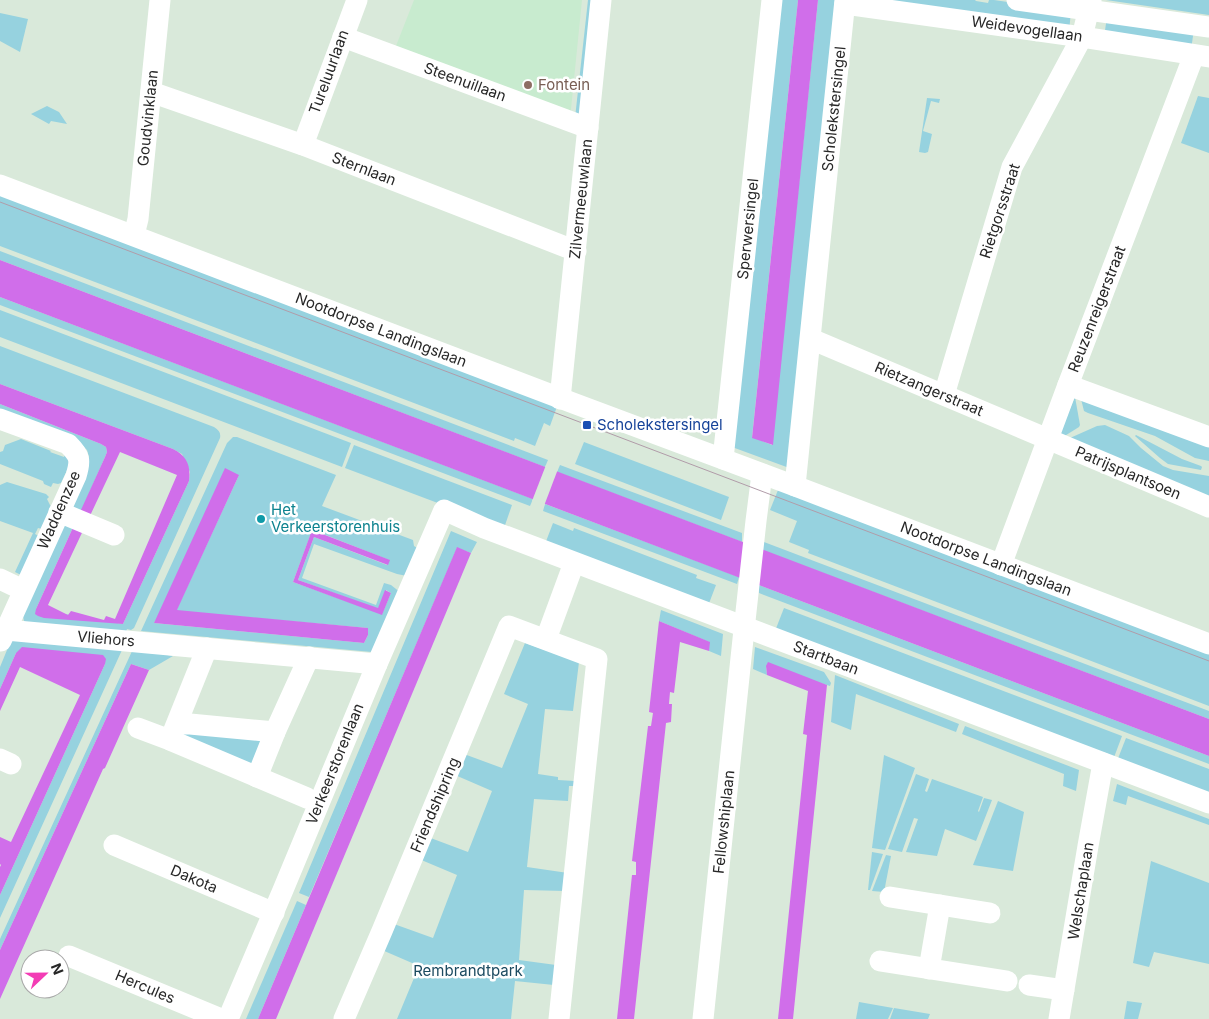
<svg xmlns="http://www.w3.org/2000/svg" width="1209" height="1019" viewBox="0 0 1209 1019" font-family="Inter,sans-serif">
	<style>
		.education { fill: #c8ebcf }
		.green { fill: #96d2df; fill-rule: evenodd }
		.water { fill: #d06eea; fill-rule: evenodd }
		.pier { fill: #d9e9da }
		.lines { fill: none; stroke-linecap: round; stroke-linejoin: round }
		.minor { stroke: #fff; stroke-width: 21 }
		.tram { stroke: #b19ca9; stroke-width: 1 }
		.education-dot { fill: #8d6e63; stroke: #fff; stroke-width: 2 }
		.transit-dot { fill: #1a4fb4; stroke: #fff; stroke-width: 2 }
		.culture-dot { fill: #0f9aa8; stroke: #fff; stroke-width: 2 }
		.labels { text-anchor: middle; stroke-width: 5; stroke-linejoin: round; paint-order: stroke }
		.street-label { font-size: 15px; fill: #272727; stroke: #fff }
		.education-label { font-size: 15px; fill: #785e54; stroke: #fff; text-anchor: start }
		.transit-label { font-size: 15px; fill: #164399; stroke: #fff; text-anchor: start }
		.culture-label { font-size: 15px; fill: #0d838f; stroke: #fff; text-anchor: start }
		.park-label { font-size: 15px; fill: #1b4a60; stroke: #fff }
	</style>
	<rect width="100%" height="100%" fill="#d9e9da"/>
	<polygon class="education" points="414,0 582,0 570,119 394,51"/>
	<g class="green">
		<polygon points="588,0 593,0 580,119 575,118"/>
		<polygon points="777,0 798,0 752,437 772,445 818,0 840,0 792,469 732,447"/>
		<polygon points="865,0 975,0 976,1 988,3 989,0 994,0 1071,11 1069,32"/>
		<polygon points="1106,0 1209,0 1209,15"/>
		<polygon points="0,13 28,19 20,52 0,41"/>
		<polygon points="1107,17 1194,29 1191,50 1104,37"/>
		<polygon points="1198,96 1209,98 1209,153 1181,143"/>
		<polygon points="927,98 940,99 939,103 931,101 923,131 932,134 928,152 925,153 919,152"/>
		<polygon points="47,106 59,112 67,124 51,121 49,124 31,114"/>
		<polygon points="0,194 559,401 550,426 544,423 535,446 515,438 514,441 0,246"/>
		<polygon points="0,251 548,460 545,467 0,260"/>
		<polygon points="0,297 533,499 530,506 0,305"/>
		<polygon points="0,310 351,443 342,467 0,337"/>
		<path d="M0,346L214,427C219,430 221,433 220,438L134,628L131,630L127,629L126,632L28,624L24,621L23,616L63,520L75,523L36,609L123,624L189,481L190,472L182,454L173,449L0,384Z"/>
		<polygon points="1075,397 1080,425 1079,427 1063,437 1060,432"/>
		<polygon points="1081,399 1209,445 1209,461 1195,458 1155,436 1088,413 1084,411"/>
		<polygon points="0,404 101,444 106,447 107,452 105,457 79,516 71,504 89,457 87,450 81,444 0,413"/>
		<polygon points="1105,425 1129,436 1141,448 1163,466 1173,470 1209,476 1209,500 1070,438 1097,426"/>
		<polygon points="1136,435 1182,459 1201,466 1202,467 1201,470 1168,464 1160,458 1135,436"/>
		<path d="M233,437H237L336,475L322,506L413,540L414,546L419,549L407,576L397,574L314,544L302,578L376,605L384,583L391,585L401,593L372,652L141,631L227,443ZM239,475L176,611L368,628V635L364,643L154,623ZM313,530L389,560L387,565L314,537L298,580L378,609L386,590L391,593L382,614L293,582L310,536Z"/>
		<polygon points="21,439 51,451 50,452 64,457 66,452 72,460 61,483 58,484 53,483 51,487 44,484 43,481 0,464 0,452 3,451 5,445"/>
		<polygon points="584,442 729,497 721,520 575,464"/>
		<polygon points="354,445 512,505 504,528 345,468"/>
		<polygon points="560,465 742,533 742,542 557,472"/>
		<polygon points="7,482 46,494 49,497 47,499 51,507 42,529 38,528 35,534 39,536 21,575 15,572 33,533 0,521 0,485"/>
		<polygon points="780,485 1209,654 1209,706 808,553 809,550 789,542 797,521 770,510"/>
		<polygon points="545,504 739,577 737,584 543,511"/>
		<polygon points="553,523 573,531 574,528 697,575 696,578 716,585 708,606 545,544"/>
		<polygon points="451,531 477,542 471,553 457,548 309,897 299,893"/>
		<polygon points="764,542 1209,711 1209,719 762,550"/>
		<polygon points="759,585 1209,756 1209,764 759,593"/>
		<polygon points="784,608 1122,736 1113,760 775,631"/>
		<polygon points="661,610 723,634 721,656 709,651 709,642 659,621"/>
		<polygon points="8,640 122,650 0,918 0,895 105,664 16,653 0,689 0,667 7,650 3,647"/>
		<polygon points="525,643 579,662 573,711 545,709 538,774 558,777 558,780 575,781 575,786 569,786 568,801 534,799 527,867 568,873 566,891 524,890 519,960 556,965 554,985 515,981 511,1019 397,1019 419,966 382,950 394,924 433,938 457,875 419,859 428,837 468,852 492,791 455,775 464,754 502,768 528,704 504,694"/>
		<polygon points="755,647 824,672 831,683 830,686 766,666 767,675 753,669"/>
		<polygon points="133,649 173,656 149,670 131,664 0,950 0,939"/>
		<polygon points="835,675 959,724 956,732 856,694 851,730 831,722"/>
		<polygon points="965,726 1079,770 1076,791 1063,786 1064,774 962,734"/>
		<polygon points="182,730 267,735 253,768 183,739"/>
		<polygon points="1126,738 1209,769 1209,796 1117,761"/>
		<polygon points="884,755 915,768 885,850 872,848"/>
		<polygon points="916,774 929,779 925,791 927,792 932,779 983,797 978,811 979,812 984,798 992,800 976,841 945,829 937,856 906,852 918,819 914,818 902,852 888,849"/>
		<polygon points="1117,784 1209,819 1209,825 1128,796 1126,805 1113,801"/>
		<polygon points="998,801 1024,812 1013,871 973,865"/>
		<polygon points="872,852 883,854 870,890 868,890"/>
		<polygon points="886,855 891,856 884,892 872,891"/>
		<polygon points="1151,861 1209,883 1209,964 1154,952 1149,967 1133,963"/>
		<polygon points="297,901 306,905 258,1019 246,1019"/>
		<polygon points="1127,1001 1142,1003 1138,1019 1124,1019"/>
		<polygon points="859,1002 893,1008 888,1019 856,1019"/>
		<polygon points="894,1008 930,1014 928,1019 890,1019"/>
	</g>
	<g class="water">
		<polygon points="798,0 818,0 773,445 752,438"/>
		<polygon points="0,260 1209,719 1209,756 0,297"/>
		<path d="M0,384L173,449C187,456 191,466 189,481L123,624L44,618L38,616L35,614L36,609L105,457L107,452L106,447L101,444L0,404ZM120,452L177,475L115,619L106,616L104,620L71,611L68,615L48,605Z"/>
		<polygon points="225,468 239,475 177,610 368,628 368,635 364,643 154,623"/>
		<polygon points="312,530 390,560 388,565 314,537 298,580 378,608 385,590 391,593 382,615 293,582"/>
		<polygon points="457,547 471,553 276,1019 258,1019"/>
		<polygon points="659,621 710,642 709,651 680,642 674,693 670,692 669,704 672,704 671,722 666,723 634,1019 617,1019 632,875 636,875 636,862 632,861 648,726 651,726 653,713 649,712"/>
		<polygon points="22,647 103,655 106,659 105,664 0,895 0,867 1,865 0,864 0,837 11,842 80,695 20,667 0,711 0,689 16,653"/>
		<polygon points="768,662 827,685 793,1019 778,1019 807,735 803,734 808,691 767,675 766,666"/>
		<polygon points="131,664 149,670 105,768 103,769 0,999 0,950"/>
	</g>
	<polygon class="pier" points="546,465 558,469 544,506 532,501"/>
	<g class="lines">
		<g class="minor">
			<polyline points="1017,0 1209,27"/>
			<polyline points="845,4 1082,37 1209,57"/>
			<polyline points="343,37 588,128"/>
			<polyline points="151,92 303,145 576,251"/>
			<polyline points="303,145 357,0"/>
			<polyline points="0,185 573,403 795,486 1209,644"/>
			<polyline points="134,235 138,219 160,0"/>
			<polyline points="811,339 1209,507"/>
			<polyline points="1068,385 1209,437"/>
			<polyline points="944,395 1012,167 1082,37 1091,0"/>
			<polyline points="560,399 601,0"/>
			<path d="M0,419L68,444C80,456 81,460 76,476L1,641"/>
			<polyline points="723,459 772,0"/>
			<path d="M795,486C812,324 827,162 845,0"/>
			<polyline points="59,512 114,535"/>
			<polyline points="1001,565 1068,385 1194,55"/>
			<polyline points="0,579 23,590"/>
			<polyline points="6,630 377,664"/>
			<polyline points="546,639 574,563"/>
			<polyline points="177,724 190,724 275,732"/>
			<polyline points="138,728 170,740 307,798"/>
			<polyline points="170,740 207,648"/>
			<polyline points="0,759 11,764"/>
			<polyline points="257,777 275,732 309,657"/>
			<polyline points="114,845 274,913"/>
			<polyline points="890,897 990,913"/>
			<polyline points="69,956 221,1019"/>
			<polyline points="880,961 1007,981"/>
			<polyline points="929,969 940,905"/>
			<polyline points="1029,985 1064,990"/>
			<path d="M228,1019L283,890L377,664L444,510L484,528C726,619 967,712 1209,803"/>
			<polyline points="344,1019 382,931 509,626 597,659 559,1019"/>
			<polyline points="703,1019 743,639 756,521 762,474"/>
			<polyline points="1059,1019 1088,846 1103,763"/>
		</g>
		<polyline class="tram" points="0,202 1209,661"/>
	</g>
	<circle class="education-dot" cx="528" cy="85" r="5"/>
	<rect class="transit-dot" x="582" y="420" width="10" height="10" rx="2.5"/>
	<circle class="culture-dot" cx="261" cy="519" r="5"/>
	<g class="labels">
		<g class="street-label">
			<text transform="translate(1027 29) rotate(8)" y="5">Weidevogellaan</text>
			<text transform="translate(329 72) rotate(-70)" y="5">Tureluurlaan</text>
			<text transform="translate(465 82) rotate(20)" y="5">Steenuillaan</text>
			<text transform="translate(834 109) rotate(-84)" y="5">Scholekstersingel</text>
			<text transform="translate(148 118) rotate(-84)" y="5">Goudvinklaan</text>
			<text transform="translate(364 169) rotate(21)" y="5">Sternlaan</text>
			<text transform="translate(581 199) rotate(-84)" y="5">Zilvermeeuwlaan</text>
			<text transform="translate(1000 211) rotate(-72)" y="5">Rietgorsstraat</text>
			<text transform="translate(748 229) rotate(-84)" y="5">Sperwersingel</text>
			<text transform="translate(1097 309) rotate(-69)" y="5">Reuzenreigerstraat</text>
			<text transform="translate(381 330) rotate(21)" y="5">Nootdorpse Landingslaan</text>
			<text transform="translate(929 389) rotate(23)" y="5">Rietzangerstraat</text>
			<text transform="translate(1128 473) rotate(23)" y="5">Patrijsplantsoen</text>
			<text transform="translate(59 510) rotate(-66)" y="5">Waddenzee</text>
			<text transform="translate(986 559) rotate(21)" y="5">Nootdorpse Landingslaan</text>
			<text transform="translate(106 639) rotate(5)" y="5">Vliehors</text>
			<text transform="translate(826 658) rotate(21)" y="5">Startbaan</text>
			<text transform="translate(335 764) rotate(-68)" y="5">Verkeerstorenlaan</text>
			<text transform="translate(435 805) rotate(-67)" y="5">Friendshipring</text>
			<text transform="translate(724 822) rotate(-84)" y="5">Fellowshiplaan</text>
			<text transform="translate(194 879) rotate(23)" y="5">Dakota</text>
			<text transform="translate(1081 891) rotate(-81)" y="5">Welschaplaan</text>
			<text transform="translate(145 987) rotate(23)" y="5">Hercules</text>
		</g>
		<g class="education-label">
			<text x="538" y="90">Fontein</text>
		</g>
		<g class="transit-label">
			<text x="597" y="430">Scholekstersingel</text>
		</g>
		<g class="culture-label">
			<text x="271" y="515">Het<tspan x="271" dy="17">Verkeerstorenhuis</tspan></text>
		</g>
		<g class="park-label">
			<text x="468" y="976">Rembrandtpark</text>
		</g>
	</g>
	<g transform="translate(45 974) rotate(68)"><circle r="24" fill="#ffffff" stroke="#a9a9a9"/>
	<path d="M0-4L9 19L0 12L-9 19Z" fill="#f33cb5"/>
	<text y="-8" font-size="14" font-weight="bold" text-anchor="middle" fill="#272727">N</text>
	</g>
</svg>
